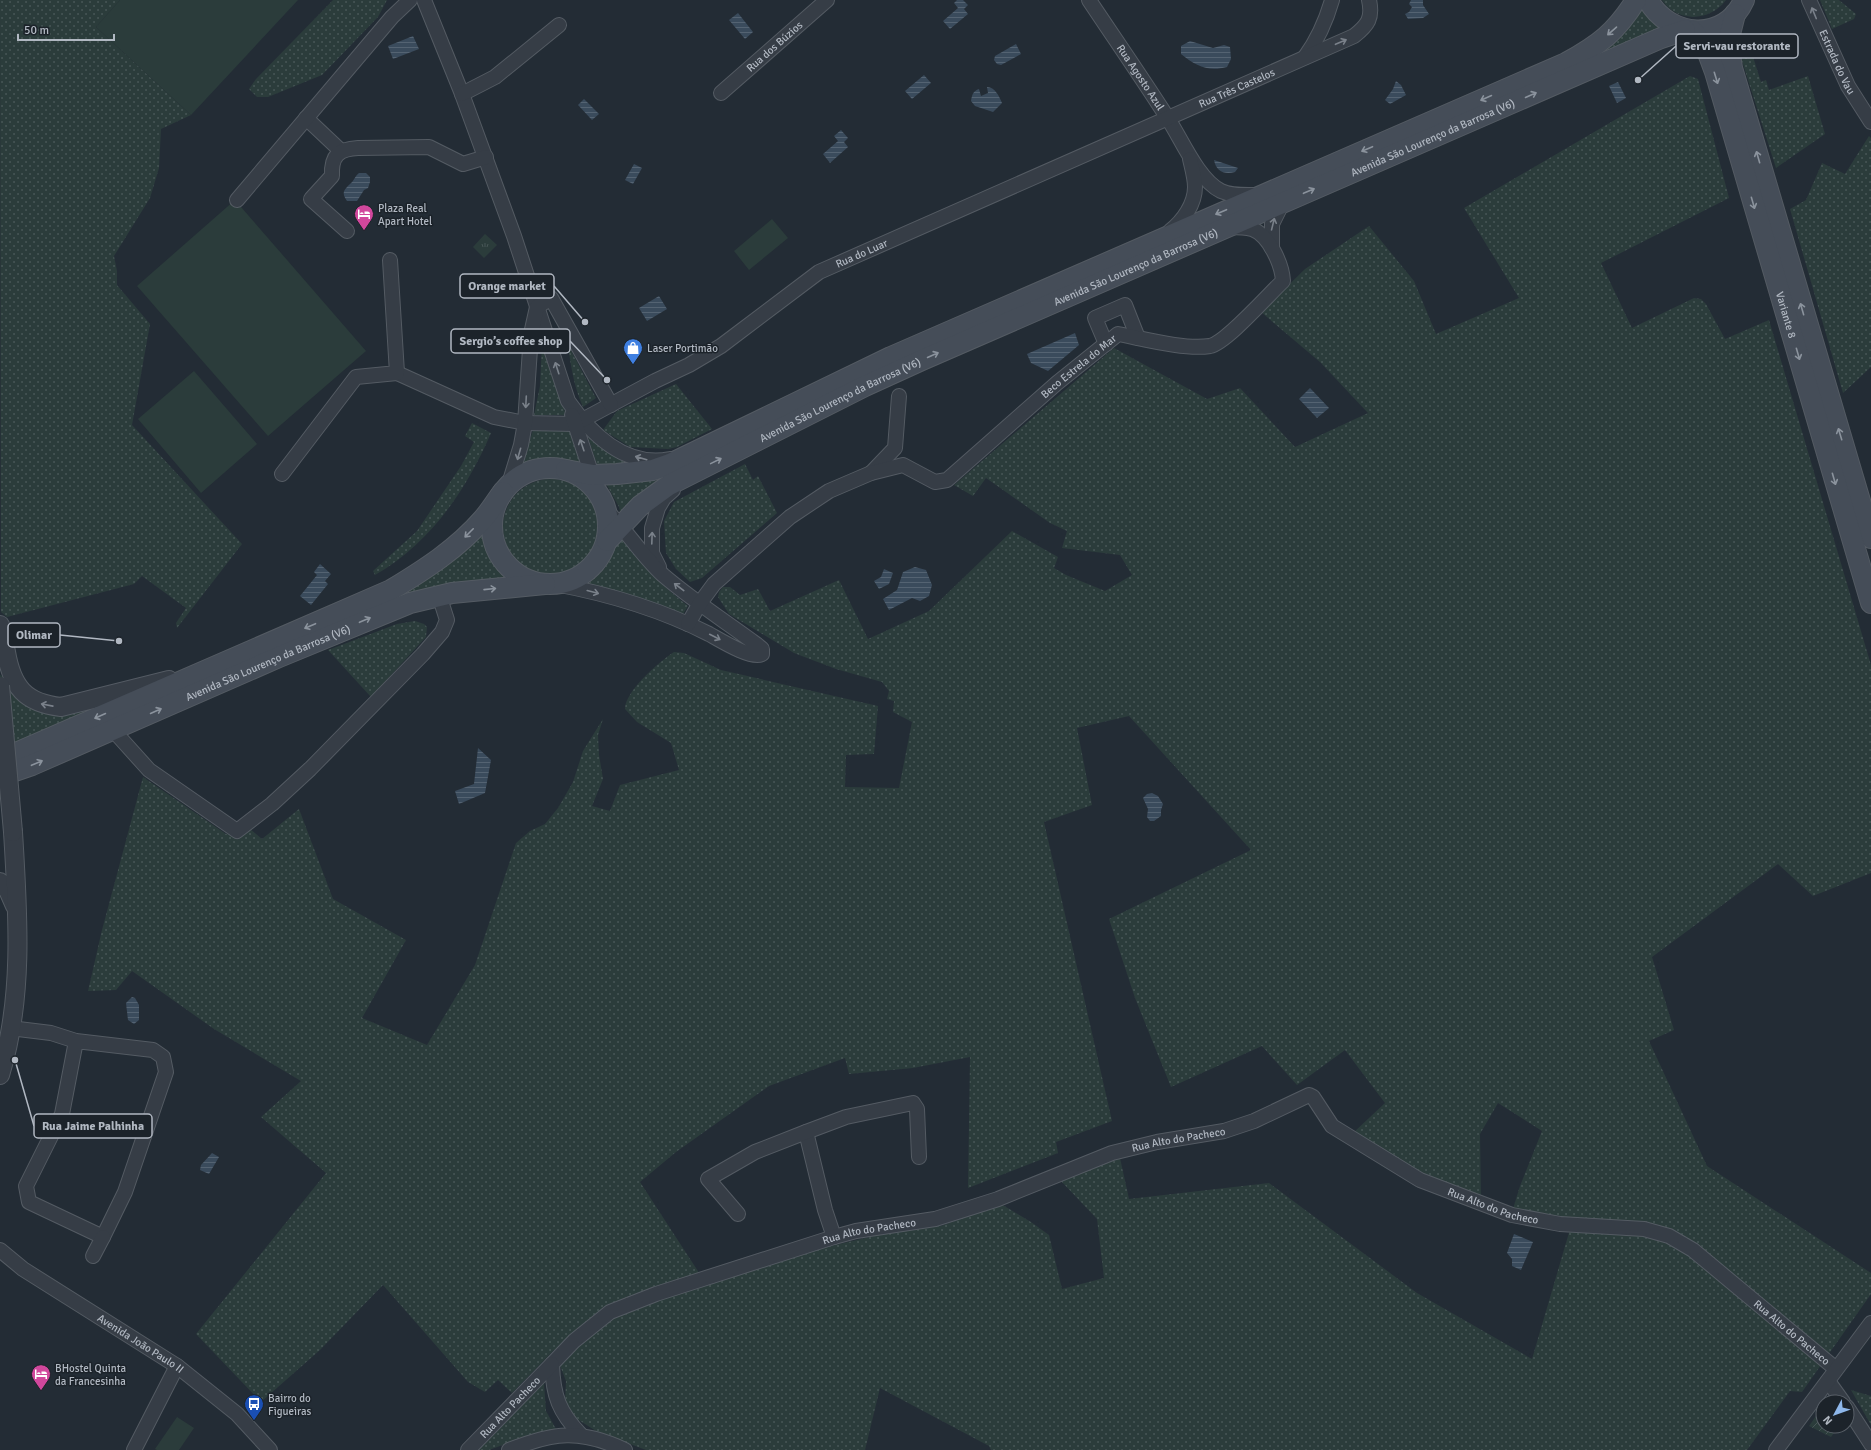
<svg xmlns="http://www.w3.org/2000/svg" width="1871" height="1450" viewBox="0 0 1871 1450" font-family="Signika,sans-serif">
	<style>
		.grass { fill: url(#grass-dots); fill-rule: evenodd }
		.park { fill: url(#park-tufts) }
		.garden { fill: url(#garden-furrows) }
		.pitch { fill: #2b3c3b }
		.water { fill: url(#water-rules) }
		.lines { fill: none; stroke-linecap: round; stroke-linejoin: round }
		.minor-casing { stroke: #545b63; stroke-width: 16 }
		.tertiary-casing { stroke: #545b63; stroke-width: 20 }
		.secondary-casing { stroke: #545b63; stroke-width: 22 }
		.minor { stroke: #363d46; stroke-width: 14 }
		.tertiary { stroke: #363d46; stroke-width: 18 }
		.secondary { stroke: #454d58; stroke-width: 20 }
		.tertiary-bridge-casing { stroke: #545b63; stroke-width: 20; stroke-linecap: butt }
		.tertiary-bridge { stroke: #363d46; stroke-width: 18 }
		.oneway { stroke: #7a818a }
		.oneway2 { stroke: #8b939d }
		.labels { text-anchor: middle; stroke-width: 3; stroke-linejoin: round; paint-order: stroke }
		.street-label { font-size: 11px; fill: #b1b8c2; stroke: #1c232a }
		.poi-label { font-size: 11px; fill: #b1b8c2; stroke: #1c232a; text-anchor: start }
		.leader { fill: none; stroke: #b1b8c2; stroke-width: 1.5 }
		.callout-dot { fill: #b1b8c2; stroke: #1c232a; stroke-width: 1.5 }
		.callout { fill: #1c232a; stroke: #b1b8c2; stroke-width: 1.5 }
		.callout-label { font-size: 12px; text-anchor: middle; font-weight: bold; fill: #b1b8c2 }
	</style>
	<defs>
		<pattern id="grass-dots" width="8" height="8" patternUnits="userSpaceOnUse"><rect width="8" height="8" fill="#2b3c3b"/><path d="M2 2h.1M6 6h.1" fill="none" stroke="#475656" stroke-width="1.8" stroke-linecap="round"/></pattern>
		<pattern id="park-tufts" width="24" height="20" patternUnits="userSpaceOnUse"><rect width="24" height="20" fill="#2b3c3b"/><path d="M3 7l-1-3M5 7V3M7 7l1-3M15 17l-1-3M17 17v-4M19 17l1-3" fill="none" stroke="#475656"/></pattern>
		<pattern id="garden-furrows" width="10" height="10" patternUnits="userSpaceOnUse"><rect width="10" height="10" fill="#2b3c3b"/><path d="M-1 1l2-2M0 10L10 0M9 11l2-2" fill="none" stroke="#475656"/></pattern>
		<pattern id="water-rules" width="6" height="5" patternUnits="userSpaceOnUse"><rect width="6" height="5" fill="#3a4b5c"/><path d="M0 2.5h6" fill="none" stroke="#546372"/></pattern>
	</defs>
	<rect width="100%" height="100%" fill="#232c35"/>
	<g class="grass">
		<polygon points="0,0 120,0 96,27 191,115 161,129 159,168 150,198 114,256 117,271 117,285 150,324 132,425 242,544 177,628 176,623 186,608 142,576 134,584 7,617 1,612"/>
		<polygon points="333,0 387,0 378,17 322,75 268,97 257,97 249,89 256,79"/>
		<path d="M1662,0H1726C1710,22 1677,23 1662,0Z"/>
		<polygon points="1820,0 1839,0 1856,14 1854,19 1832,29"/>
		<polygon points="1645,4 1665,29 1016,312 621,516 619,507 604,480 626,480 1503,97"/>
		<polygon points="1747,38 1761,82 1766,80 1769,90 1808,76 1825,134 1776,168 1742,61 1743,40"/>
		<path d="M1690,76L1698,79L1729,198L1601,263L1632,328L1694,298L1701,299L1706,304L1725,339L1769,320L1871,665V873L1813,896L1778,864L1652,957L1674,1030L1649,1041L1707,1166L1871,1273V1294L1802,1392L1790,1391L1747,1450H991L989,1446L880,1388L865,1450H646L596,1431L574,1417L565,1403L566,1381L554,1350L512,1393L498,1380L485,1392L468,1382L383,1285L320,1350L261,1402L196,1334L326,1173L261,1117L301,1081L214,1029L132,971L116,990L88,991L102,930L143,777L226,834L234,835L249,828L262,839L299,809L333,899L406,940L362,1018L427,1045L475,965L516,843L530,831L545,824L558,808L573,782L583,751L603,719L598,735L599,755L603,779L592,806L610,811L620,785L679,770L671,743L637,722L625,709C625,691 659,662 674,652L684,653L721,670L878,706L874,754L846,755L845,787L899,788L912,722L893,712L894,701L887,699L889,691L882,682L836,669L794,653L729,614L718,597L719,592L723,587H730L740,595L758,589L770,611L839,580L868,639L929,611L1012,531L1058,557L1054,568L1066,575L1105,591L1132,575L1120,555L1062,548L1067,531L1050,523L986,478L973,496L954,485L1114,348L1207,399L1240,388L1295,447L1368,413L1320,362L1261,312L1305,269L1369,226L1414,281L1436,334L1519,298L1464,208ZM1129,716L1251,850L1109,919L1135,998L1171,1087L1262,1046L1297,1085L1345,1050L1385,1103L1353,1133C1394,1158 1435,1182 1481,1199L1480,1134L1498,1103L1542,1131L1520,1186L1512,1212L1573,1219L1532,1359L1417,1293L1269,1183L1129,1199L1120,1158L1061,1181L1097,1219L1104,1278L1062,1289L1049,1235L1031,1222L1001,1204L941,1226L887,1233L814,1250L707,1285L640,1182L676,1152L769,1086L845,1058L849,1074L913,1068L970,1057L968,1188L1058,1153L1056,1142L1112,1121L1044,822L1092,805L1077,728Z"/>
		<polygon points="1869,136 1871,138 1871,367 1843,393 1790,209 1806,200 1822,163 1845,174"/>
		<polygon points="542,343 566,415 534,415 540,386"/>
		<path d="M568,345L596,398L583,407C574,387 571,367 568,345Z"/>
		<polygon points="676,384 712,429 677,447 668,449 630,447 603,430 617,411"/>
		<path d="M472,423L491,433C467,489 430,544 375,575L373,571L417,531L461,466L474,442L465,436Z"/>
		<path d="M571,429L582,462L579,465C558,459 542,459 522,466L533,430Z"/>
		<polygon points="588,437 607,452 642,464 598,468"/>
		<polygon points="745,464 753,480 758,476 777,513 702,578 690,582 676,569 666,553 664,521 674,502"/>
		<circle cx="551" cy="527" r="48"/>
		<path d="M485,530C486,551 497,567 512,581L488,582L345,617Z"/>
		<path d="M621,536C639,563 662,586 688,606L683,614C652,600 620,592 587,585L605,568Z"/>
		<polygon points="415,621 424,624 427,627 426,637 371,697 328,650 397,624"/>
		<path d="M0,675C15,682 12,692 23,702C48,726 88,709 117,702L0,751Z"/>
		<polygon points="544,1383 546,1411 556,1429 519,1439 489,1450 479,1450"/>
		<polygon points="1851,1390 1871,1396 1871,1425"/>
	</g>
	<polygon class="park" points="485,234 497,245 484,258 473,247"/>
	<polygon class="garden" points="1823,1406 1823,1426 1839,1426 1831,1437 1809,1426"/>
	<g class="pitch">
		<polygon points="120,0 298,0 191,115 96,27"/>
		<polygon points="235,200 366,351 268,436 137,286"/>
		<polygon points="772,219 788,238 749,270 734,251"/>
		<polygon points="194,371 257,444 201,493 138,419"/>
		<polygon points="177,1417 194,1428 179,1450 157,1450 155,1449"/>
	</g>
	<g class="water">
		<polygon points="957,0 963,0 968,5 964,9 968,14 950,29 943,21 958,8 954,3"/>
		<polygon points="1411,0 1423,0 1423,5 1429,14 1423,18 1408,19 1405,14 1409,12 1412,7 1409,4"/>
		<polygon points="738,13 753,32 745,39 729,20"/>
		<polygon points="413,36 419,49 393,59 388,46"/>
		<path d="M1190,41L1213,48L1224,45L1230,47L1231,59L1227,67C1208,72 1196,66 1181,54V46Z"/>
		<polygon points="1016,44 1021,54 1001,65 997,64 994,60 995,56"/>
		<polygon points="924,75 931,83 912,99 905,91"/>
		<polygon points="1396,81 1401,85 1406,95 1390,104 1385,100 1393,89"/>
		<polygon points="1618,82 1626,98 1617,103 1609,86"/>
		<path d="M987,87C995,87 999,96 1002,103L993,112L975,106L971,101C972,95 973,91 979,89L981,96L988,93Z"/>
		<polygon points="584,99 599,114 592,120 578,105"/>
		<polygon points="841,130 848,138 844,142 848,147 830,163 823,154 838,141 834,136"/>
		<path d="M1214,160L1238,168L1235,172C1224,175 1216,171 1214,160Z"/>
		<polygon points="634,164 642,168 633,184 625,180"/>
		<path d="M359,173H366L370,177V182L368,188L364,190L357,201H347C341,192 344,190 350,184C354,181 355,176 359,173Z"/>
		<polygon points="659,296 667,309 647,321 639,308"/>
		<polygon points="1075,333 1079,345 1048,371 1031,363 1027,354"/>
		<polygon points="1310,388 1329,408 1317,418 1299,399"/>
		<polygon points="320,564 331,574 325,581 328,584 311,605 300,596 317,575 314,572"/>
		<polygon points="915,567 926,570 932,585 929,596 920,601 912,598 889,610 883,599 897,590 903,572"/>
		<polygon points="884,569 893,573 889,584 879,589 874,581 881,577"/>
		<polygon points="478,748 491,760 485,793 459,804 455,791 474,784"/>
		<polygon points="1152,793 1158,796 1163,804 1161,810 1161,816 1154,821 1150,821 1147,817 1148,809 1143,798 1147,794"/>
		<polygon points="132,997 135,998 139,1005 139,1020 134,1024 128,1020 126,1003"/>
		<polygon points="212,1153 219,1157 209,1174 200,1170 201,1165"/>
		<polygon points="1514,1234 1533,1242 1521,1270 1512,1266 1512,1259 1507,1253"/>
	</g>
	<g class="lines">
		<defs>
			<g id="minor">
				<path d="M424,0L462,94L514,236L568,401C591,434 625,468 670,459"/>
				<path id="s1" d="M1089,0C1115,39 1142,78 1167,117C1181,138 1198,180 1221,191C1232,196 1244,195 1257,195"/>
				<path id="s2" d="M1809,0L1848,86L1871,122"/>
				<path d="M1305,57C1318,39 1326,21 1332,0"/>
				<path id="s3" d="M721,93L827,0"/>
				<polyline points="462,94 495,77 559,25"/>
				<polyline points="306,118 341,151"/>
				<polyline points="237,200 392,17 410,0"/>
				<path d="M347,231L311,199L332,176C331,155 339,149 358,148L429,147L463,164L486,157"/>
				<path d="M1170,231C1183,221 1195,204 1195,187C1195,178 1192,168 1190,159"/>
				<polyline points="1272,248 1272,224 1283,202"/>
				<polyline points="1106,344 1095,318 1125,305 1138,338"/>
				<path id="s4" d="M397,373L494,417L525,423L575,424L655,381L689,365L721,346L819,272L1354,36C1368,25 1373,18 1369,0"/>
				<polyline points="572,415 598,493"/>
				<polyline points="871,473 895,448 899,396"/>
				<polyline points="282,474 356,377 397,373 390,260"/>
				<polyline points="509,484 521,445 525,423 531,334 537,307 551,298 611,405"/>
				<polyline points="659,567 652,553 652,528 658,508 664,498 673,490"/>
				<path d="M555,584C609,594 660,609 709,634C720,640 752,660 762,654V649L756,644C725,621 692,600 663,575C642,556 627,531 607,511"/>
				<path id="s5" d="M688,624L700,603L714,584L790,517L829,491L871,473L903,465L935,482L947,480L1057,383L1118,334C1144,339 1185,350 1210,346C1226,343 1269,294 1283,281C1282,264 1269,235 1252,229C1245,227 1237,227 1230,227"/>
				<polyline points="113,730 149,770 237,831 272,804 310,769 423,654 442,632 447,620 439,595"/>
				<polyline points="10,1028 51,1033 76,1041 153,1050 163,1057 166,1072 125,1192 103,1237 29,1202 26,1186 62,1114 76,1041"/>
				<polyline points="806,1132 825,1210 834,1237"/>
				<polyline points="738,1214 708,1179 755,1152 806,1132 846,1117 913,1103 917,1109 919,1157"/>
				<path id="s6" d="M0,1250L23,1269L177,1366L237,1414L270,1450"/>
				<polyline points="93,1256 103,1237"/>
				<polyline points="1828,1381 1843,1402"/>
				<polyline points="1847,1407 1871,1444"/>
				<path id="s7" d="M581,1435C559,1412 553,1396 552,1364L574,1341L610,1312L656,1294L834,1237L856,1231L935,1219L998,1199L1112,1153L1157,1142L1224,1131L1254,1121L1309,1095L1313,1097L1332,1126L1420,1180L1512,1215L1560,1224L1644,1229L1669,1236L1693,1250L1836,1369"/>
				<polyline points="134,1450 177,1366"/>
				<path id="s8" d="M468,1450L552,1364"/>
				<path d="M509,1450C554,1432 580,1429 625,1450"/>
				<polyline points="1776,1450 1871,1323"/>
			</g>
			<g id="tertiary">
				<path d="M0,625C4,634 4,643 6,652C12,687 25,703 61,707L169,680"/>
				<polyline points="0,882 8,890 15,906"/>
				<path d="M0,1075C24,997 18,913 13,832"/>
			</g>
			<g id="secondary">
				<path d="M1648,0C1669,38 1725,43 1744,0"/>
				<polyline points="1735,14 1728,42 1732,68 1871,538"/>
				<path id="s9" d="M1693,31L1708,53L1715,72L1871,603"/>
				<circle cx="550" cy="526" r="58"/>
				<path d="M566,470L593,475L617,474L653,470L670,464L891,357L1566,63C1599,45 1616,32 1636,0"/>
				<path id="s10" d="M607,541L640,506L669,485L865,386L922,360L1661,38L1685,30"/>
				<path d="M0,760L391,590C424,570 457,549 483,519C490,511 496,501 503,492"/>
				<path id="s11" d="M0,776L32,765L279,657L410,603L452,593L545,584"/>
			</g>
		</defs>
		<use href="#minor" class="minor-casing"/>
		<use href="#tertiary" class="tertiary-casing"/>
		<use href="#secondary" class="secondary-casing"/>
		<use href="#minor" class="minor"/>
		<use href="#tertiary" class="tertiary"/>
		<use href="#secondary" class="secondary"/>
		<defs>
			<polyline id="tertiary-bridge" points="0,686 13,832"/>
		</defs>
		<use href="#tertiary-bridge" class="tertiary-bridge-casing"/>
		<use href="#tertiary-bridge" class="tertiary-bridge"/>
	</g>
	<defs><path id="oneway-shaft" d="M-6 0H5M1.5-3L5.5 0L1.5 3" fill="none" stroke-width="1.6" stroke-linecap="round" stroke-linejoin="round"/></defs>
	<g class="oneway">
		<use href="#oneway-shaft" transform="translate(1814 13) rotate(-112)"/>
		<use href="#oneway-shaft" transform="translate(1341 42) rotate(-23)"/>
		<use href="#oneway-shaft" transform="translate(1273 224) rotate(-76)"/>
		<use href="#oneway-shaft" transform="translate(557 368) rotate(-108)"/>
		<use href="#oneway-shaft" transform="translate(526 402) rotate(93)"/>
		<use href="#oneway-shaft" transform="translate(582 445) rotate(-109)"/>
		<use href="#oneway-shaft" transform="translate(519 454) rotate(106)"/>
		<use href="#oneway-shaft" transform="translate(641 458) rotate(-164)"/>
		<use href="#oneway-shaft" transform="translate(652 538) rotate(-88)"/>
		<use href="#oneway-shaft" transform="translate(679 587) rotate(-143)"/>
		<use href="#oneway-shaft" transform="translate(593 592) rotate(15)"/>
		<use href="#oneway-shaft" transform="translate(715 637) rotate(27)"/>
		<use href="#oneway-shaft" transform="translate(47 705) rotate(-169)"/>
	</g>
	<g class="oneway2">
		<use href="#oneway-shaft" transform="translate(1612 31) rotate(139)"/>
		<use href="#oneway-shaft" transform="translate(1716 78) rotate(73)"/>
		<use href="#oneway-shaft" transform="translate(1531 95) rotate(-24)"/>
		<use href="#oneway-shaft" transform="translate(1486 98) rotate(156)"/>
		<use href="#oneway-shaft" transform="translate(1367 149) rotate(157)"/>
		<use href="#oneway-shaft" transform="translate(1758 157) rotate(-106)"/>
		<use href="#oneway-shaft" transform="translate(1309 191) rotate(-23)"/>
		<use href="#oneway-shaft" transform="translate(1753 203) rotate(74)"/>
		<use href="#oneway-shaft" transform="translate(1221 212) rotate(157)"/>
		<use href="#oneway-shaft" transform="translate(1802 309) rotate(-106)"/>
		<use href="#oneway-shaft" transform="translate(1798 354) rotate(74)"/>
		<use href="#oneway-shaft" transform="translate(933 355) rotate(-24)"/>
		<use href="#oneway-shaft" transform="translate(1840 434) rotate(-107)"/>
		<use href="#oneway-shaft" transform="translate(716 461) rotate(-26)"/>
		<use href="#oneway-shaft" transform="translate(1834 479) rotate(74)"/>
		<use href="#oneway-shaft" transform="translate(469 533) rotate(135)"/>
		<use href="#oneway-shaft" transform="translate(490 589) rotate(-6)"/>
		<use href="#oneway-shaft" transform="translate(365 620) rotate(-23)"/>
		<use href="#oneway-shaft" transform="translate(310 626) rotate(157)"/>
		<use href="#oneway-shaft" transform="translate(156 711) rotate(-24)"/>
		<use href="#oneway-shaft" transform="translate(100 716) rotate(156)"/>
		<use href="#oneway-shaft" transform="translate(37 763) rotate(-23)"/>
	</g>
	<defs>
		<symbol id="hotel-pin" viewBox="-11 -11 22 30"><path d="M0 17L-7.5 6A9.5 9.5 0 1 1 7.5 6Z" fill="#d1479c" stroke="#1c232a"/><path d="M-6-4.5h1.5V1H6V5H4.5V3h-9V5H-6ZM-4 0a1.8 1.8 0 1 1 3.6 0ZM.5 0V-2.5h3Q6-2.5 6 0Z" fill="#fff"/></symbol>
		<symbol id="shop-pin" viewBox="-11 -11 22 30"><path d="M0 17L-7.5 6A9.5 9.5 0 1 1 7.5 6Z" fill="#3f7fe0" stroke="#1c232a"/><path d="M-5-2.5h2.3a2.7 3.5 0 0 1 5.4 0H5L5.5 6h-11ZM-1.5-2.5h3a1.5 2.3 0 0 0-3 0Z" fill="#fff"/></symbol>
		<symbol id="bus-pin" viewBox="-11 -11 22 30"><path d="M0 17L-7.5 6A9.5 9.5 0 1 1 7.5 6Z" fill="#1a4fb4" stroke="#1c232a"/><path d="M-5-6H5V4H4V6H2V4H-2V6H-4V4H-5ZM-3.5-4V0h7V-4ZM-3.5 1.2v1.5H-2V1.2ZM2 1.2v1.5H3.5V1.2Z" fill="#fff"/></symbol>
	</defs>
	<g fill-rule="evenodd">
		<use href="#hotel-pin" x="353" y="203" width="22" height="30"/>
		<use href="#shop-pin" x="622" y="337" width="22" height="30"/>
		<use href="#hotel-pin" x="30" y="1363" width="22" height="30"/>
		<use href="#bus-pin" x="243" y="1393" width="22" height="30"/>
	</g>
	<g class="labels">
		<g class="street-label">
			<text dy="4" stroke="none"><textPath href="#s3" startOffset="71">Rua dos Búzios</textPath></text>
			<text dy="4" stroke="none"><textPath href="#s2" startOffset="68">Estrada do Vau</textPath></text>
			<text dy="4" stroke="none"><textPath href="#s1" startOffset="93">Rua Agosto Azul</textPath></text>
			<text dy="4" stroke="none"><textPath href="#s4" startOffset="933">Rua Três Castelos</textPath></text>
			<text dy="4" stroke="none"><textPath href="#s10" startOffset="923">Avenida São Lourenço da Barrosa (V6)</textPath></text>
			<text dy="4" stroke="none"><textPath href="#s4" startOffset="523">Rua do Luar</textPath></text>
			<text dy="4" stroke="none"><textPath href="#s10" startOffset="599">Avenida São Lourenço da Barrosa (V6)</textPath></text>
			<text dy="4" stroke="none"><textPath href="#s9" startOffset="300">Variante 8</textPath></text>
			<text dy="4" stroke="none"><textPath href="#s5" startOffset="497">Beco Estrela do Mar</textPath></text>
			<text dy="4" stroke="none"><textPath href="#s10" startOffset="275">Avenida São Lourenço da Barrosa (V6)</textPath></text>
			<text dy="4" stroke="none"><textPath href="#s11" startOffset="291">Avenida São Lourenço da Barrosa (V6)</textPath></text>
			<text dy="4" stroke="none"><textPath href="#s7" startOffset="753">Rua Alto do Pacheco</textPath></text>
			<text dy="4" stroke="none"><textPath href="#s7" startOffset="1112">Rua Alto do Pacheco</textPath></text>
			<text dy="4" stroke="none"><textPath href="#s7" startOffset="429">Rua Alto do Pacheco</textPath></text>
			<text dy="4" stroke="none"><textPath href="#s7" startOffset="1448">Rua Alto do Pacheco</textPath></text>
			<text dy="4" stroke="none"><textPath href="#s6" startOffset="169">Avenida João Paulo II</textPath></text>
			<text dy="4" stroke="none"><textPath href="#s8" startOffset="60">Rua Alto Pacheco</textPath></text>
		</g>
		<g class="poi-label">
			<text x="378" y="212">Plaza Real<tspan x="378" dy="13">Apart Hotel</tspan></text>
			<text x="647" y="352">Laser Portimão</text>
			<text x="55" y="1372">BHostel Quinta<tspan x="55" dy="13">da Francesinha</tspan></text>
			<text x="268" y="1402">Bairro do<tspan x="268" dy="13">Figueiras</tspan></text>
		</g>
	</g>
	<path class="leader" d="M1638 80L1676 46M585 322L554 286M607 380L570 341M119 641L60 635M15 1060L34 1126"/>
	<g class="callout-dot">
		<circle cx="1638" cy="80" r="4"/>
		<circle cx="585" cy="322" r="4"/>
		<circle cx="607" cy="380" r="4"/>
		<circle cx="119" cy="641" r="4"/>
		<circle cx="15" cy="1060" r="4"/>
	</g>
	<g class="callout">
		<rect x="1676" y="34" width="122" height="24" rx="4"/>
		<rect x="460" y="274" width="94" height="24" rx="4"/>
		<rect x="451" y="329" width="119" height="24" rx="4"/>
		<rect x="8" y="623" width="52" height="24" rx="4"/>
		<rect x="34" y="1114" width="118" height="24" rx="4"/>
	</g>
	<g class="callout-label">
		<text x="1737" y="50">Servi-vau restorante</text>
		<text x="507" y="290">Orange market</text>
		<text x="511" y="345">Sergio’s coffee shop</text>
		<text x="34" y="639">Olimar</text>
		<text x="93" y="1130">Rua Jaime Palhinha</text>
	</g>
	<g transform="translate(1835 1414) rotate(229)"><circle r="19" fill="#1c232a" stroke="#585f67"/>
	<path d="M0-3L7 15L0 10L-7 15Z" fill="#8eb7ea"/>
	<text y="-6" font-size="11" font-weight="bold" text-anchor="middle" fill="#b1b8c2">N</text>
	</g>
	<path d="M18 34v6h96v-6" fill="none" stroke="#b1b8c2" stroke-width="2"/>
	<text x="24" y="34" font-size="12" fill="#b1b8c2" stroke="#1c232a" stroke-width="3" paint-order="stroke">50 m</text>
</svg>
